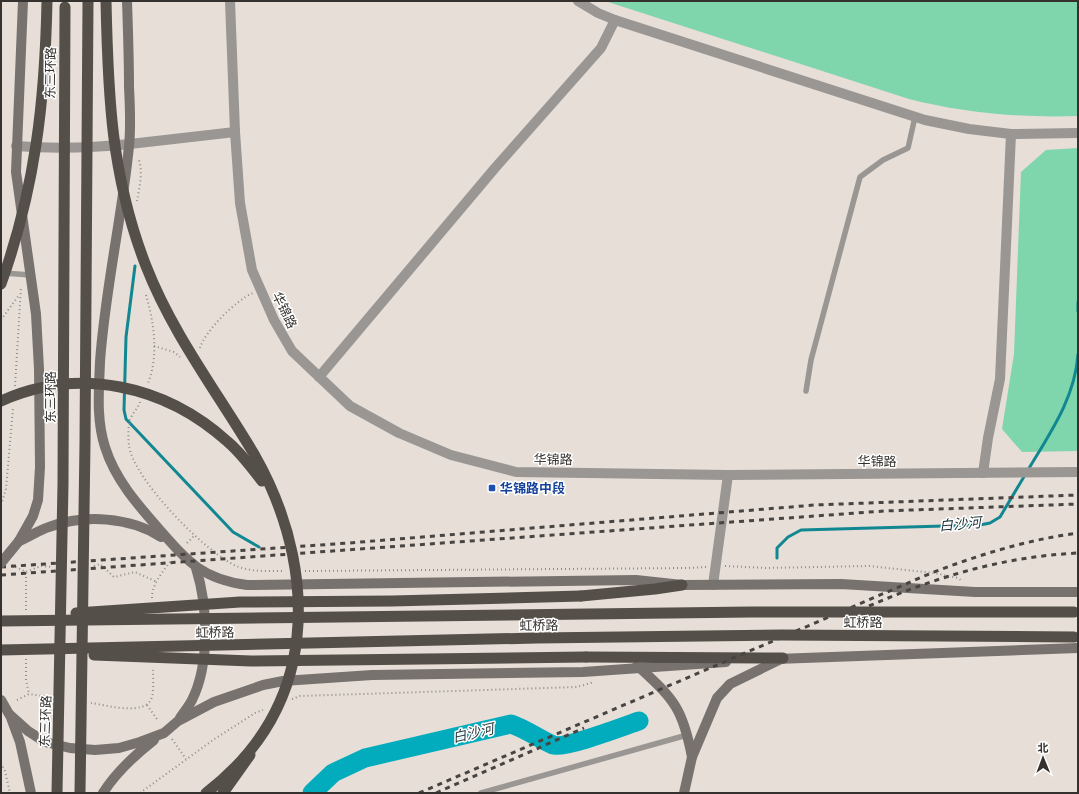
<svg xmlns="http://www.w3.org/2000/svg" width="1079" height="794" viewBox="0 0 1079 794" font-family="Karla,'Noto Sans SC',sans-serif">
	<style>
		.green { fill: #7fd5ac }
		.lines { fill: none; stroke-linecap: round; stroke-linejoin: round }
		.stream { stroke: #118792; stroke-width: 3 }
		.river { stroke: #02acbd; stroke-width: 19 }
		.path { stroke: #918c87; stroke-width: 2; stroke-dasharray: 1 3; stroke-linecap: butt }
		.service { stroke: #999693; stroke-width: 5.5 }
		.minor { stroke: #999693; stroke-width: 10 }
		.tertiary { stroke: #999693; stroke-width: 10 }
		.secondary { stroke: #77726e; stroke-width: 10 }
		.trunk { stroke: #545049; stroke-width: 11 }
		.rail { stroke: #484441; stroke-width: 3; stroke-dasharray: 5 5; stroke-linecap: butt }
		.secondary-bridge { stroke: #77726e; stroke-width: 10 }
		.trunk-bridge { stroke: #545049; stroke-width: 11 }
		.transit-dot { fill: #1a4fb4; stroke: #fff; stroke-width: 1.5 }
		.labels { text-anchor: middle; stroke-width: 3; stroke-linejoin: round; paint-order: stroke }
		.street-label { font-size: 13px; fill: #34312e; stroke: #fff }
		.transit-label { font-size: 13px; font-weight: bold; fill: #164399; stroke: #fff; text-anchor: start }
		.water-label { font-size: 14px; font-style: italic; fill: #1b3135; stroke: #fff }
	</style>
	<rect width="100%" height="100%" fill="#e6ded7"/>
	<g class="green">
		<path d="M605,1H1078V116C1021,118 964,113 909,99Z"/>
		<polygon points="1078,148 1078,451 1022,452 1002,429 1014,354 1021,172 1046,150"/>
	</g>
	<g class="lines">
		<g class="stream">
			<polyline points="135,266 126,337 124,410 126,419 233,532 259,547"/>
			<polyline points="1078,302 1078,311"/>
			<path d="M1028,470C1050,433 1075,398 1078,354"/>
			<polyline points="777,558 777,548 788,537 801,530 980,525 990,523 1000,517 1025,475"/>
		</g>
		<path class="river" d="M312,793L333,773L365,758L511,724C526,729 539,739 553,745C565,749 624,726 639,721"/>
		<g class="path">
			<path d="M137,201C139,189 144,170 138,158"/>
			<path d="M146,295C154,322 159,356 148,383"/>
			<polyline points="1,320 19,295"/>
			<polyline points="154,346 174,352 180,357"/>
			<path d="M200,348C205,331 236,300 253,293"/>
			<polyline points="15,386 21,287"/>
			<path d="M140,402C138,408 132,414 130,420C128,427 128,438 129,445C132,478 208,556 239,567C253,572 269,571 284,571"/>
			<polyline points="1,505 6,489 13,408"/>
			<polyline points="187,543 195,535"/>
			<polyline points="12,565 26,572 41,566 52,567"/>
			<polyline points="94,566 100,564 114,577 135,572 157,582"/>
			<polyline points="725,566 766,568 869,566 934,573 958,578 962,581"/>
			<polyline points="305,571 687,568 706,567"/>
			<path d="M152,598C152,584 162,573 170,562"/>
			<polyline points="26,610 26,572"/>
			<polyline points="26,659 26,680 29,694"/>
			<polyline points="292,699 300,696 577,687 594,682"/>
			<polyline points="17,700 29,694 49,697"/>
			<path d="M91,703C106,705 146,717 152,697C154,688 153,677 153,668"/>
			<polyline points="147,705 157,719"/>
			<polyline points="172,739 186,759"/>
			<polyline points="1,763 5,771 10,793"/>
			<polyline points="140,793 213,740 255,713 263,710"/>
		</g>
		<g class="service">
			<polyline points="3,273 31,275"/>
			<polyline points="806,391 811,360 860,177 883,160 908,148 915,117"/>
			<polyline points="481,793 687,735"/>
		</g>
		<g class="minor">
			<polyline points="230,1 235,132"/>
			<path d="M16,146C54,149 91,148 130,144"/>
			<polyline points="319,377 495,168 601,48 615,20 598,13 578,1"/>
			<polyline points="983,473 988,438 1000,379 1011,134"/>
		</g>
		<g class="tertiary">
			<polyline points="615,20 925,120 969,129 1011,134 1078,133"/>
			<polyline points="130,144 235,132 240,203 252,270 274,320 292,351 350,406 399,433 451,455 516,472 728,475 1078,472"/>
			<polyline points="713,585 728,475"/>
		</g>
		<g class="secondary">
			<path d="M127,1C128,30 129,58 129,87C130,106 131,127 129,146C122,218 105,289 100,362C99,390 96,419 105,447C115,479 137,504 159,529C188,562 202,579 247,585L636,580L682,585L841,584L975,592H1078"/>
			<polyline points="19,541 33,516 38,500 40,467 39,369 36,314 16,172 23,1"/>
			<path d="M19,541C29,537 39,530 49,527C85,514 130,517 161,537"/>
			<polyline points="776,659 1078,648"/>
			<path d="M636,667L640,668C675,700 683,710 692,757"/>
			<polyline points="1,700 9,714 28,731 45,742 70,748 95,750 119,748 140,742 164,733 178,721 214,702 263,685 283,681 372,675 583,672 726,662"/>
			<polyline points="10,715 20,742 31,793"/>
			<path d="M180,718C184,712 189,706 192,700C210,664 208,606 196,568"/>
			<path d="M103,793C116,772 135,755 154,740"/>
			<polyline points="684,793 692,757 717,698 730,684 783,658"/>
		</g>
		<g class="trunk">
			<polyline points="581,596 655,589 682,585"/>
			<polyline points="586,657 783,658"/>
			<polyline points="223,793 250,755"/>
		</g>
		<g class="rail">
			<polyline points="1,567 349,543 815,505 1078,495"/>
			<polyline points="1,575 884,511 1078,504"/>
			<path d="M869,606C939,576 1002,557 1078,553"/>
			<path d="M419,793L929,574C978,555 1026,540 1078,533"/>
			<polyline points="436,793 584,728"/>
		</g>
		<polyline class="secondary-bridge" points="1,563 19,541"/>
		<g class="trunk-bridge">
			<path d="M106,1C108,96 111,176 146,266C172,333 217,392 254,454C290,517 308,591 293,662C281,716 249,760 206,793"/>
			<path d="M1,284C35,189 45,102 47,1"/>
			<path d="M1,401C79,366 165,385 228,442C241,453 251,467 262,481"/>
			<polyline points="76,613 240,602 392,601 581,596"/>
			<polyline points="1,621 751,612 1074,612"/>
			<polyline points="1,650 537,638 782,635 1074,637"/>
			<polyline points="94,655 251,661 586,657"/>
			<polyline points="57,793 63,484 65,7"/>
			<polyline points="80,793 85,443 88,1"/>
		</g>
	</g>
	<rect class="transit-dot" x="488" y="484" width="8" height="8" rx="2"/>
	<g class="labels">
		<g class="street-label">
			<text transform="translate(50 73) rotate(-89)" y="5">东三环路</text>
			<text transform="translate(285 310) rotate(64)" y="5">华锦路</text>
			<text transform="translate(50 397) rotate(-90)" y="5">东三环路</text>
			<text transform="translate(553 459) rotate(1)" y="5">华锦路</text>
			<text x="877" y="466">华锦路</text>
			<text x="863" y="627">虹桥路</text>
			<text transform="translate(539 625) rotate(-1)" y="5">虹桥路</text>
			<text transform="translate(215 632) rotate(-1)" y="5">虹桥路</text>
			<text transform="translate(45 721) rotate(-88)" y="5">东三环路</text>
		</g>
		<g class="transit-label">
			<text x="500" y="493">华锦路中段</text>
		</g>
		<g class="water-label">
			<text transform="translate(960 524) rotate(-5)" y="5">白沙河</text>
			<text transform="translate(473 733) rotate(-13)" y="5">白沙河</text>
		</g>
	</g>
	<rect width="1079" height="794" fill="none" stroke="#34312e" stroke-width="4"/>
	<g transform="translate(1043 758) rotate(359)" stroke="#ffffff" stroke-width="3" paint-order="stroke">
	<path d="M0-3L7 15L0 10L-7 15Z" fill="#34312e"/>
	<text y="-6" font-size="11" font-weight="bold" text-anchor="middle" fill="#34312e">北</text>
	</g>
</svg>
